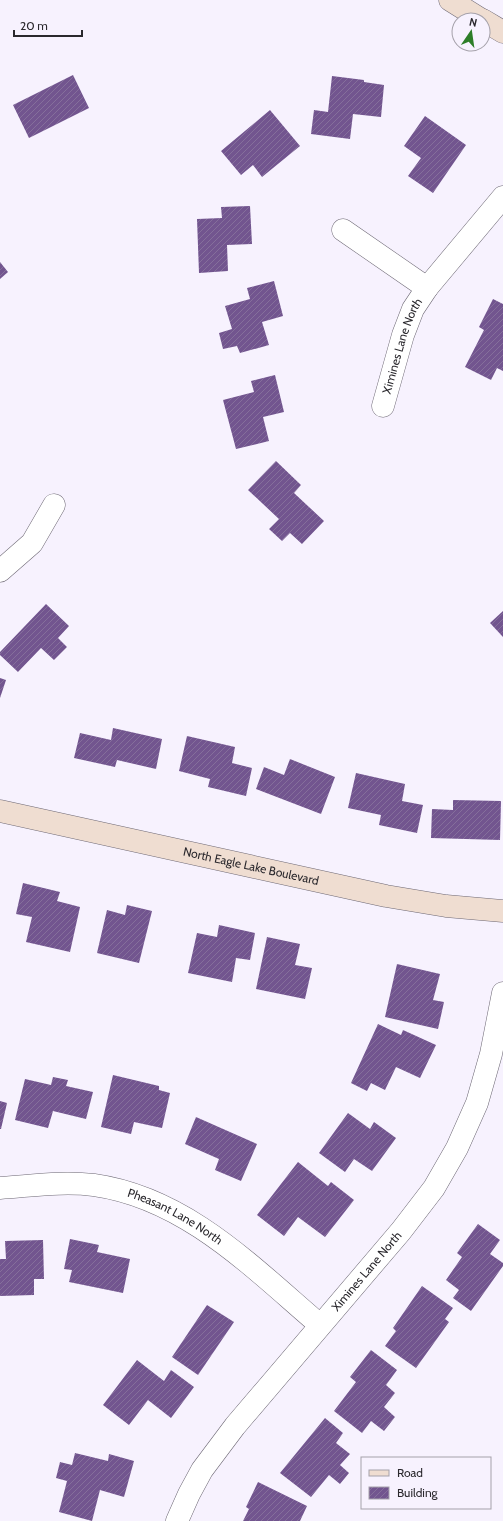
<svg xmlns="http://www.w3.org/2000/svg" width="503" height="1521" viewBox="0 0 503 1521" font-family="Cabin,sans-serif">
	<style>
		.building { fill: url(#building-hatch) }
		.lines { fill: none; stroke-linecap: round; stroke-linejoin: round }
		.street-casing { stroke: #6d6874; stroke-width: 23 }
		.secondary-casing { stroke: #6d6874; stroke-width: 23 }
		.street { stroke: #fff; stroke-width: 22 }
		.secondary { stroke: #efddd1; stroke-width: 22 }
		.labels { text-anchor: middle; stroke-width: 4; stroke-linejoin: round; paint-order: stroke }
		.street-label { font-size: 12px; fill: #2a282d; stroke: #f7f2fe }
	</style>
	<defs>
		<pattern id="building-hatch" width="6" height="6" patternUnits="userSpaceOnUse"><rect width="6" height="6" fill="#72558f"/><path d="M-1 1l2-2M0 6l6-6M5 7l2-2" fill="none" stroke="#856f9b"/></pattern>
	</defs>
	<rect width="100%" height="100%" fill="#f7f2fe"/>
	<g class="building">
		<polygon points="73,75 89,108 29,138 13,105"/>
		<polygon points="332,76 364,80 364,82 384,85 381,117 353,114 350,139 311,134 314,110 328,112"/>
		<polygon points="270,110 300,146 262,177 253,165 241,175 221,151"/>
		<polygon points="425,116 466,145 433,193 408,176 421,158 404,146"/>
		<polygon points="250,206 252,244 227,245 228,271 199,273 197,219 222,218 221,207"/>
		<polygon points="0,262 8,272 0,279"/>
		<polygon points="274,281 283,316 262,322 269,345 240,353 237,346 223,349 219,333 232,329 225,306 250,299 247,288"/>
		<polygon points="493,299 503,304 503,371 497,368 491,380 465,367 484,330 479,327"/>
		<polygon points="275,375 284,412 263,417 269,441 236,449 223,400 254,392 251,381"/>
		<polygon points="276,461 301,485 294,493 324,521 302,544 290,533 282,541 269,529 279,519 248,490"/>
		<polygon points="46,604 69,626 58,638 67,647 54,660 41,648 18,672 0,655 0,652"/>
		<polygon points="503,611 503,637 490,623"/>
		<polygon points="0,678 6,680 0,698"/>
		<polygon points="113,728 162,739 156,769 117,760 115,767 74,758 80,733 111,740"/>
		<polygon points="187,736 235,747 232,763 252,768 246,796 208,787 210,779 179,771"/>
		<polygon points="290,759 335,777 321,814 256,789 264,767 284,775"/>
		<polygon points="356,773 405,784 402,801 423,805 417,833 379,825 381,815 348,808"/>
		<polygon points="453,800 501,801 500,840 431,838 432,809 453,810"/>
		<polygon points="23,883 60,892 57,901 80,907 70,952 26,942 32,917 16,914"/>
		<polygon points="127,905 152,911 139,963 97,953 107,910 125,915"/>
		<polygon points="219,925 255,933 250,960 236,958 232,982 188,973 197,933 217,937"/>
		<polygon points="267,937 300,944 295,965 312,968 305,999 256,989"/>
		<polygon points="397,964 440,974 433,1000 444,1002 438,1029 385,1017"/>
		<polygon points="378,1024 401,1035 403,1030 436,1045 420,1078 396,1067 385,1090 371,1083 367,1091 351,1083"/>
		<polygon points="113,1075 159,1086 159,1090 170,1093 162,1128 134,1122 131,1134 101,1127"/>
		<polygon points="53,1077 68,1080 66,1086 93,1092 86,1119 53,1111 48,1128 15,1120 25,1079 51,1085"/>
		<polygon points="0,1101 7,1103 1,1129 0,1129"/>
		<polygon points="348,1113 370,1129 374,1122 396,1138 372,1171 354,1159 345,1172 319,1153"/>
		<polygon points="196,1117 257,1144 241,1181 215,1170 219,1159 185,1144"/>
		<polygon points="298,1162 328,1186 331,1182 354,1200 325,1237 298,1217 284,1236 257,1215"/>
		<polygon points="478,1224 500,1240 490,1254 503,1263 503,1266 471,1311 453,1298 459,1290 446,1280 462,1257 457,1253"/>
		<polygon points="70,1239 99,1245 97,1252 130,1259 123,1293 69,1282 72,1270 64,1269"/>
		<polygon points="43,1240 44,1279 34,1279 34,1295 0,1296 0,1259 6,1259 5,1241"/>
		<polygon points="422,1286 453,1308 445,1319 449,1322 416,1368 385,1346 396,1331 393,1328"/>
		<polygon points="207,1305 234,1322 198,1375 172,1357"/>
		<polygon points="371,1350 397,1370 386,1385 395,1393 384,1407 395,1417 384,1431 371,1421 362,1433 334,1411 356,1382 350,1377"/>
		<polygon points="137,1360 164,1381 171,1370 194,1387 171,1418 148,1400 129,1425 103,1405"/>
		<polygon points="325,1418 343,1433 336,1443 350,1454 340,1465 349,1473 340,1484 329,1475 311,1497 280,1473"/>
		<polygon points="75,1453 108,1461 109,1454 134,1461 124,1497 100,1490 92,1521 59,1512 67,1481 56,1478 60,1462 72,1465"/>
		<polygon points="258,1482 307,1506 300,1521 243,1521 249,1509 246,1507"/>
	</g>
	<g class="lines">
		<defs>
			<g id="street">
				<polyline points="343,230 427,288"/>
				<path id="s1" d="M383,406L403,335L413,309L427,288L503,197"/>
				<polyline points="0,571 32,543 54,505"/>
				<path id="s2" d="M0,1188C31,1186 62,1181 94,1185C186,1198 252,1267 320,1325"/>
				<path id="s3" d="M177,1521L189,1494L202,1470L235,1426L401,1231L434,1188L457,1148L477,1103L491,1054L503,993"/>
			</g>
			<g id="secondary">
				<polyline points="450,0 482,20"/>
				<polyline points="483,20 503,32"/>
				<path id="s4" d="M0,811L386,896L446,906L503,911"/>
			</g>
		</defs>
		<use href="#street" class="street-casing"/>
		<use href="#secondary" class="secondary-casing"/>
		<use href="#street" class="street"/>
		<use href="#secondary" class="secondary"/>
	</g>
	<g class="labels">
		<g class="street-label">
			<text dy="4" stroke="none"><textPath href="#s1" startOffset="63">Ximines Lane North</textPath></text>
			<text dy="4" stroke="none"><textPath href="#s4" startOffset="257">North Eagle Lake Boulevard</textPath></text>
			<text dy="4" stroke="none"><textPath href="#s2" startOffset="182">Pheasant Lane North</textPath></text>
			<text dy="4" stroke="none"><textPath href="#s3" startOffset="315">Ximines Lane North</textPath></text>
		</g>
	</g>
	<rect x="361" y="1457" width="130" height="52" fill="#f7f2fe" stroke="#a5a1aa"/>
	<rect x="369" y="1470" width="20" height="6" fill="#efddd1" stroke="#a5a1aa"/>
	<text x="397" y="1477" font-size="12" fill="#2a282d">Road</text>
	<rect x="369" y="1487" width="20" height="12" fill="url(#building-hatch)" stroke="#a5a1aa"/>
	<text x="397" y="1497" font-size="12" fill="#2a282d">Building</text>
	<g transform="translate(471 32) rotate(13)"><circle r="19" fill="#f7f2fe" stroke="#a5a1aa"/>
	<path d="M0-3L7 15L0 10L-7 15Z" fill="#2d7e28"/>
	<text y="-6" font-size="11" font-weight="bold" text-anchor="middle" fill="#2a282d">N</text>
	</g>
	<path d="M14 30v6h68v-6" fill="none" stroke="#2a282d" stroke-width="2"/>
	<text x="20" y="30" font-size="12" fill="#2a282d" stroke="#f7f2fe" stroke-width="3" paint-order="stroke">20 m</text>
</svg>
